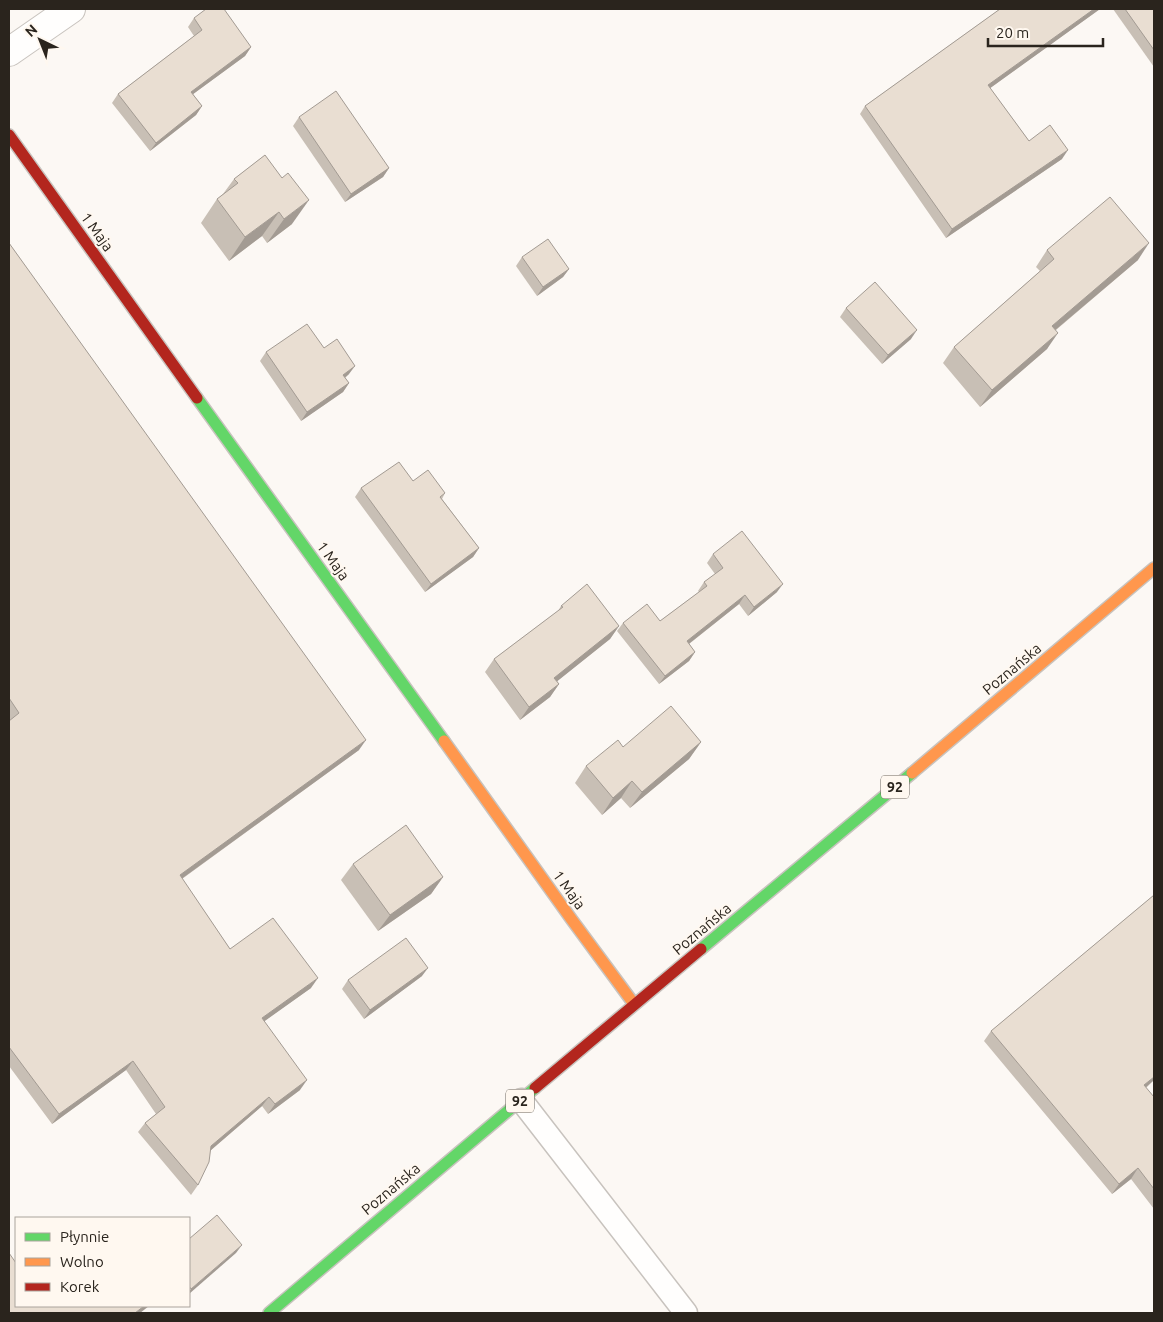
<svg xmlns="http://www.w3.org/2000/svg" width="1163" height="1322" viewBox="0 0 1163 1322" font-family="Ubuntu,sans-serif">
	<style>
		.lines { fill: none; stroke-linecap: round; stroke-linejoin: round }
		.lane-casing { stroke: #c8c3be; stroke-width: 25 }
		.street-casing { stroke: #c8c3be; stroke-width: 30 }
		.fast-casing { stroke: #c8c3be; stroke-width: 14 }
		.slow-casing { stroke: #c8c3be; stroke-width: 14 }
		.jam-casing { stroke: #c8c3be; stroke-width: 14 }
		.lane { stroke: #fffefd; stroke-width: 22 }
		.street { stroke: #fffefd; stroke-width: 28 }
		.fast { stroke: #63d668; stroke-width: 11 }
		.slow { stroke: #ff974d; stroke-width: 11 }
		.jam { stroke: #b3261e; stroke-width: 11 }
		.wall { fill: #c8bfb5 }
		.shaded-wall { fill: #a39b93 }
		.building { fill: #e9ded2; stroke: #a39b93 }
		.labels { text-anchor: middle; stroke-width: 4; stroke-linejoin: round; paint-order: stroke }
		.shield { fill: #fff8f0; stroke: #6a645c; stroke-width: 1 }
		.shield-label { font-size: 14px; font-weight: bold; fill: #2a241d }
		.street-label { font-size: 15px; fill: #2a241d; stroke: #fff8f0 }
	</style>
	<rect width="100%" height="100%" fill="#fcf8f4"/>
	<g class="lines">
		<defs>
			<polyline id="lane" points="521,1100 686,1313"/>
			<polyline id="street" points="9,52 71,9"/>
			<g id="fast">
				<polyline points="197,398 444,741"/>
				<polyline points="701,949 912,773"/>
				<polyline points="269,1313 535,1088"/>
			</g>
			<g id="slow">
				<polyline points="444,741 572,920 634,1004"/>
				<polyline points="912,773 1154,568"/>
			</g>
			<g id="jam">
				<polyline points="9,135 197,398"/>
				<polyline points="535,1088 701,949"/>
			</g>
		</defs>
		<use href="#lane" class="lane-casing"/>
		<use href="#street" class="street-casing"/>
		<use href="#fast" class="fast-casing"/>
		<use href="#slow" class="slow-casing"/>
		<use href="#jam" class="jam-casing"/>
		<use href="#lane" class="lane"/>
		<use href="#street" class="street"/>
		<use href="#fast" class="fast"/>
		<use href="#slow" class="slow"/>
		<use href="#jam" class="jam"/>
	</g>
	<g class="wall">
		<polygon points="1000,9 1100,9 990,88 1029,141 1062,159 946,238 860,114 865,106"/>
		<polygon points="1113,9 1154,9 1154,67"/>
		<polygon points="194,18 251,47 245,56 193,94 202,106 196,115 150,151 112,103 118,94 194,36 188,27"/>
		<polygon points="299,117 389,168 383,177 345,202 293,126"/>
		<polygon points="265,155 292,224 267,243 262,236 229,261 201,223 217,199 223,194 234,179"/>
		<polygon points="9,243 359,750 182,879 230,949 311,988 264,1021 300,1090 268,1114 262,1106 210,1151 198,1185 191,1195 138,1132 145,1123 156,1114 126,1070 52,1124 9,1066 9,721 10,720 9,718"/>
		<polygon points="1047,250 1138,260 1056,330 1047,349 980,407 943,363 954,347 1040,271 1036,267"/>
		<polygon points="522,257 569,269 563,277 537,296 516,266"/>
		<polygon points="846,308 911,339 882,364 840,317"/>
		<polygon points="324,348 349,374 345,378 349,383 343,392 301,421 260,361 266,352"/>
		<polygon points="413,481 445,493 442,499 479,548 473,557 425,592 355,497 361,488"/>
		<polygon points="713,554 777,592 748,616 739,604 689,644 695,652 689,661 659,684 617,631 623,623 660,621 699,592 698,591 704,582 715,574 707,563"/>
		<polygon points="561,606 619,626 610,639 557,681 559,684 550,697 520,720 485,672 494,659 558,611"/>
		<polygon points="701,742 689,759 630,808 621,798 602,815 575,783 586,766 623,747"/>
		<polygon points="353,864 443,877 431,894 378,931 341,880"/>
		<polygon points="1154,895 1154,1080 1146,1088 1154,1097 1154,1209 1131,1179 1112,1194 984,1041 991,1031"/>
		<polygon points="422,976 364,1019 342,989 348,980"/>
	</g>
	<g class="shaded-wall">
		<polygon points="1094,9 1100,9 982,94 988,85"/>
		<polygon points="251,47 245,56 185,100 191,92"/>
		<polygon points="202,106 196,115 150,151 156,143"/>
		<polygon points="1068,150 1062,159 946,238 952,229"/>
		<polygon points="389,168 383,177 345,202 351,194"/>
		<polygon points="309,200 292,224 267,243 284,219"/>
		<polygon points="279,212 262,236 229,261 245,237"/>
		<polygon points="1149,243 1138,260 1041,342 1052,326"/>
		<polygon points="569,269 563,277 537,296 543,287"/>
		<polygon points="917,330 911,339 882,364 888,355"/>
		<polygon points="1058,333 1047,349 980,407 992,390"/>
		<polygon points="355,366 349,374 337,384 343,375"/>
		<polygon points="349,383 343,392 301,421 307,412"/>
		<polygon points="479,548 473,557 425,592 431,584"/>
		<polygon points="783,584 777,592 748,616 754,607"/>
		<polygon points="745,595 739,604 681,650 687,641"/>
		<polygon points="619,626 610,639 545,691 554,678"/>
		<polygon points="695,652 689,661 659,684 665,676"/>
		<polygon points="559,684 550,697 520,720 529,707"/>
		<polygon points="366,740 359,750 173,885 180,875"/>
		<polygon points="701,742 689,759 630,808 642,792"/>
		<polygon points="632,781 621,798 602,815 613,798"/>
		<polygon points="443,877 431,894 378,931 390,915"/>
		<polygon points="428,968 422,976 364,1019 370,1010"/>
		<polygon points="318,978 311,988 255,1028 262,1018"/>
		<polygon points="133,1061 126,1070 52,1124 59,1114"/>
		<polygon points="1154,1077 1154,1080 1137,1095 1144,1085"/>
		<polygon points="307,1080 300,1090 268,1114 275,1104"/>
		<polygon points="269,1097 262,1106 204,1156 211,1146"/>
		<polygon points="1138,1168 1131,1179 1112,1194 1119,1184"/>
		<polygon points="242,1245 236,1253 189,1294 189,1291 191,1289"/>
		<polygon points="144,1306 149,1306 140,1313 135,1313"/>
	</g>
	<g class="building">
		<polygon points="206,9 224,9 251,47 191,92 202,106 156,143 118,94 202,30 194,18"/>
		<polygon points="1000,9 1094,9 988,85 1029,141 1050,125 1068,150 952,229 865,106"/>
		<polygon points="1125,9 1154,9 1154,50"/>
		<polygon points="336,91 389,168 351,194 299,117"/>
		<polygon points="265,155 282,178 288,173 309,200 284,219 279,212 245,237 217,199 238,183 234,179"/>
		<polygon points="1110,197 1149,243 1052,326 1058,333 992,390 954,347 1054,259 1047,250"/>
		<polygon points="548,239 569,269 543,287 522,257"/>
		<polygon points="9,243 366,740 180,875 230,949 273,918 318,978 262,1018 307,1080 275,1104 269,1097 211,1146 209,1162 198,1185 145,1123 165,1107 133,1061 59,1114 9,1047 9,721 19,713 9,698"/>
		<polygon points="875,282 917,330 888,355 846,308"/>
		<polygon points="307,324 324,348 337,339 355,366 343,375 349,383 307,412 266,352"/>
		<polygon points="399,462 413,481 428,470 445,493 440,497 479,548 431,584 361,488"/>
		<polygon points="742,531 783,584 754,607 745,595 687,641 695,652 665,676 623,623 647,604 660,621 707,586 704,582 723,568 713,554"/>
		<polygon points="587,584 619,626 554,678 559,684 529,707 494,659 563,607 561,606"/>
		<polygon points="671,706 701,742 642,792 632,781 613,798 586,766 618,740 623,747"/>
		<polygon points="406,825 443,877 390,915 353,864"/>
		<polygon points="1154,895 1154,1077 1144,1085 1154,1097 1154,1189 1138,1168 1119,1184 991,1031"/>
		<polygon points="406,938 428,968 370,1010 348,980"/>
		<polygon points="217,1215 242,1245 191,1289 189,1286 189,1239"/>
		<polygon points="9,1253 16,1263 16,1306 144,1306 135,1313 9,1313"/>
	</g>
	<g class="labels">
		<g class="shield">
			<rect x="881" y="775.5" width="28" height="23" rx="4"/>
			<rect x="506" y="1089.5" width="28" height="23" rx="4"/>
		</g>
		<g class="shield-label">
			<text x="895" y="792">92</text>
			<text x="520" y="1106">92</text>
		</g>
		<g class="street-label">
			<text transform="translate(97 232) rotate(54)" y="5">1 Maja</text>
			<text transform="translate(333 561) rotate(54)" y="5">1 Maja</text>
			<text transform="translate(1012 669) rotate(-40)" y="5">Poznańska</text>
			<text transform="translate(569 890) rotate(54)" y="5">1 Maja</text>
			<text transform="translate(702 929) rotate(-40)" y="5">Poznańska</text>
			<text transform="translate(391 1189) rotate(-40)" y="5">Poznańska</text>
		</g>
	</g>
	<rect width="1163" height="1322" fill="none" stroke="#2a241d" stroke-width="20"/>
	<rect x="15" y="1217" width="175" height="90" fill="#fff8f0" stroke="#aaa39c"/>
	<rect x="25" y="1233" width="25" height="8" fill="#63d668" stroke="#aaa39c"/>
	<text x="60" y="1242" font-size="15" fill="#2a241d">Płynnie</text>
	<rect x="25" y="1258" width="25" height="8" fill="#ff974d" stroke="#aaa39c"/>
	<text x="60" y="1267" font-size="15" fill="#2a241d">Wolno</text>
	<rect x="25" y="1283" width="25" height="8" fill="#b3261e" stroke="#aaa39c"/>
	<text x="60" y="1292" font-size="15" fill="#2a241d">Korek</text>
	<g transform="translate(40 40) rotate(317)" stroke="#fff8f0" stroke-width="4" paint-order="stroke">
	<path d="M0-4L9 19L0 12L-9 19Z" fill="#2a241d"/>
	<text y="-8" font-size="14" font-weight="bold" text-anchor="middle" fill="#2a241d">N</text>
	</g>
	<path d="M988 38v8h115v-8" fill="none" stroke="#2a241d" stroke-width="2.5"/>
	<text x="996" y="38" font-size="15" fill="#2a241d" stroke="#fff8f0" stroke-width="4" paint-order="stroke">20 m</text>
</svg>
